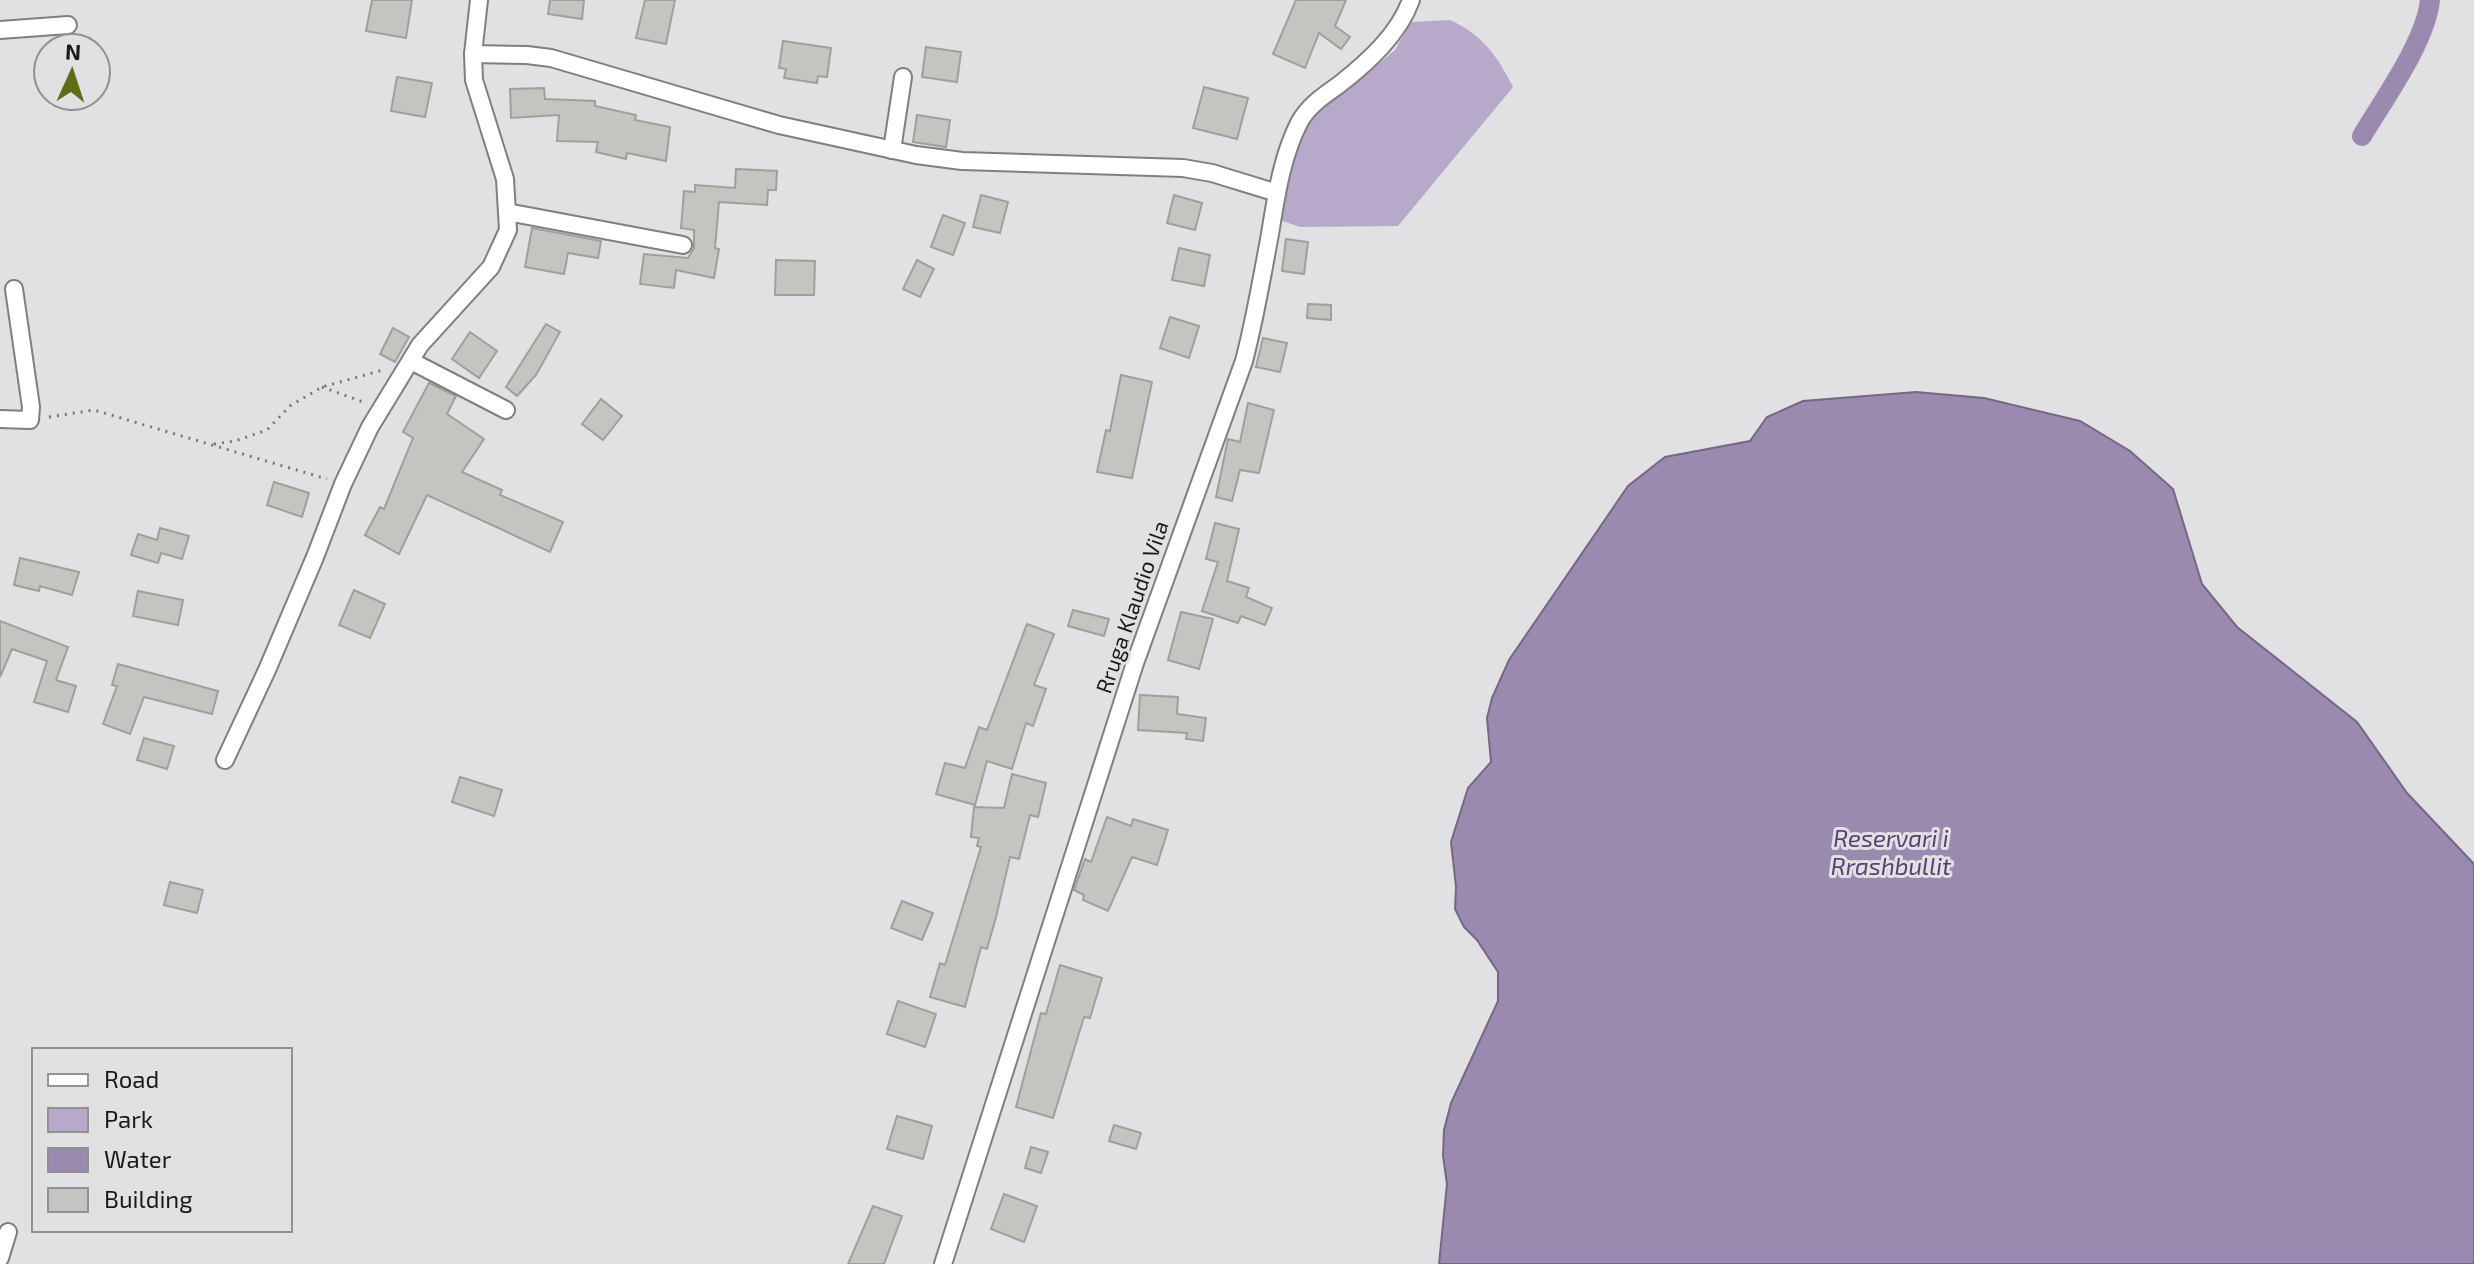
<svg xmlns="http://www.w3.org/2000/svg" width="2474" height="1264" viewBox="0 0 2474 1264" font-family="'Exo 2',sans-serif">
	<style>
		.green { fill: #b7a9ca }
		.water { fill: #9b8ab0; stroke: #746883; stroke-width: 2 }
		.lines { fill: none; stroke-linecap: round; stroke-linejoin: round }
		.canal { stroke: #9b8ab0; stroke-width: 20 }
		.building { fill: #c4c5c1; stroke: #9fa09c; stroke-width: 2 }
		.minor-casing { stroke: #7f7e81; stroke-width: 20 }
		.path { stroke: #787779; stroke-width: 3; stroke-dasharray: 2 6; stroke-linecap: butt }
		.minor { stroke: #fff; stroke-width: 16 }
		.labels { text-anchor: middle; stroke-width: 6; stroke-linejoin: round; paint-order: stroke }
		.street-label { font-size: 22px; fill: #1a191b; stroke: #e1e0e3 }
		.water-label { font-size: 24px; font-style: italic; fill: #594074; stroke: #e1e0e3 }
	</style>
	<rect width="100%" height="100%" fill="#e1e0e3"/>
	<path class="green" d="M1450,20C1482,34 1498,57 1513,87L1398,226L1300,227L1280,220L1304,115L1346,81L1364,76L1395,50L1411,22Z"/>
	<polygon class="water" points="1916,392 1984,398 2080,421 2130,451 2173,489 2202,584 2237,627 2357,722 2407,793 2474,864 2474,1264 1439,1264 1447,1184 1443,1156 1444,1130 1451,1103 1498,1001 1498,972 1477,940 1464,927 1455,909 1456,887 1451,842 1468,788 1491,762 1487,718 1492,698 1509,660 1628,486 1665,457 1750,441 1767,417 1803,401"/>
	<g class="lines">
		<path class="canal" d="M2362,136C2384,99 2426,41 2430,0"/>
	</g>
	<g class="building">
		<polygon points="372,0 412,0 406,38 366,31"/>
		<polygon points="550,0 584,0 582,19 548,14"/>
		<polygon points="645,0 675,0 666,44 636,38"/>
		<polygon points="1296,0 1346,0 1335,26 1350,37 1341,49 1319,33 1305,68 1273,54"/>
		<polygon points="783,41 831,48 827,77 818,76 817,83 784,78 786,69 779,68"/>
		<polygon points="926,47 961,52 957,82 922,77"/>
		<polygon points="397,77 432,83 425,117 391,111"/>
		<polygon points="1204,87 1248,98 1237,139 1193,128"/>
		<polygon points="544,88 545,99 595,101 595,106 636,115 635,120 670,127 666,161 627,153 626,159 596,152 598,142 557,141 559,115 511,118 510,89"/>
		<polygon points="917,115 950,120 946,147 913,142"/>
		<polygon points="736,169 777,171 776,190 768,190 767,205 719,202 715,248 719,249 714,278 676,270 674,288 640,284 644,254 688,258 694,248 694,230 681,228 684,191 695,192 695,185 735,188"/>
		<polygon points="981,195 1008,202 1000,233 973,227"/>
		<polygon points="1174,195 1202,203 1195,230 1167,223"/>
		<polygon points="943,215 965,223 953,255 931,247"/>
		<polygon points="532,228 601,241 598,258 568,253 564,274 525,267"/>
		<polygon points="1286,239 1308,242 1304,274 1282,271"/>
		<polygon points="1179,248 1210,255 1204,286 1172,280"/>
		<polygon points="776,260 815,261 814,295 775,295"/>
		<polygon points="917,260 934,269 920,297 903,289"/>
		<polygon points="1308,304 1331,305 1331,320 1307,318"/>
		<polygon points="1170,317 1199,326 1189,358 1160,348"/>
		<polygon points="546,324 560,332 536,375 517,396 506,387"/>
		<polygon points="393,328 409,337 395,362 380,354"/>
		<polygon points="470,332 497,351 479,378 452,359"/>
		<polygon points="1263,338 1287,343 1280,372 1256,367"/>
		<polygon points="1121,375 1152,382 1132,478 1097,472 1106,430 1110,431"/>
		<polygon points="429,383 456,396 447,414 484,439 462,472 502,490 500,495 563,522 550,552 427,495 399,554 365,535 380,507 384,509 413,438 403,432"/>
		<polygon points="601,399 622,416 603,440 582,424"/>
		<polygon points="1248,403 1274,410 1259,473 1240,470 1232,501 1216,497 1228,439 1240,442"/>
		<polygon points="274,482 309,493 302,517 267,505"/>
		<polygon points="1215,523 1239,529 1227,581 1249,588 1246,597 1272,608 1265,625 1241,616 1238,623 1202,611 1218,562 1206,559"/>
		<polygon points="160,528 189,536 182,559 161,553 158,563 131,555 138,534 157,540"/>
		<polygon points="20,558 79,572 72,595 40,586 39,591 14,585"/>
		<polygon points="354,590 385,604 370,638 339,625"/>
		<polygon points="138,591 183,600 178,625 133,616"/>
		<polygon points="1073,610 1109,619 1104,636 1068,626"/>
		<polygon points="1181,612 1213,619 1199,669 1168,660"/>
		<polygon points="0,621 68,647 56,680 76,686 68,712 34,702 47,661 12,649 0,677"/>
		<polygon points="1027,624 1054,634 1034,685 1046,689 1033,726 1026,723 1012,769 987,761 975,805 936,794 945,763 965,768 979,727 987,730"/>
		<polygon points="118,664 218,691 212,714 144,697 130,734 103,724 117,686 112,685"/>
		<polygon points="1140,695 1178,697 1177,714 1206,718 1203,741 1186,739 1187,733 1138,730"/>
		<polygon points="144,738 174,746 167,769 137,760"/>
		<polygon points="1012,774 1046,783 1038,817 1030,815 1019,859 1010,857 996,917 987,949 981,947 965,1007 930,997 940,963 945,965 981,847 977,846 979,838 971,837 974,807 1004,808"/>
		<polygon points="460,777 502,790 494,816 452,802"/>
		<polygon points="1107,817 1131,826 1133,819 1168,830 1157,865 1132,857 1108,911 1083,900 1084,895 1074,890 1085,859 1091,862"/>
		<polygon points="170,882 203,890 197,913 164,905"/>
		<polygon points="902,901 933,913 922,940 891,928"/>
		<polygon points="1060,965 1102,978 1090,1018 1084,1017 1053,1118 1016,1107 1041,1013 1046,1014"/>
		<polygon points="898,1001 936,1014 925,1047 887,1034"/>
		<polygon points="897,1116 932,1126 923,1159 887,1149"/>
		<polygon points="1114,1125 1141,1133 1136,1149 1109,1141"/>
		<polygon points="1031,1147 1048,1152 1041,1173 1025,1168"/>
		<polygon points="1004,1194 1037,1206 1024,1242 991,1229"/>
		<polygon points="873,1206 902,1216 884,1264 848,1264"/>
	</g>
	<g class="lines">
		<defs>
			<g id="minor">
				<polyline points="0,30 68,25"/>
				<polyline points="473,54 527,55 551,58 779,125 916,155 962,161 1183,168 1212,173 1277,193"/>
				<polyline points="892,150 903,77"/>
				<polyline points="507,212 683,245"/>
				<polyline points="411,361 506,410"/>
				<polyline points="0,419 30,420 31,407 14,289"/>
				<polyline points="225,760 267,670 315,557 343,484 370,427 420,345 491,267 508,230 505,179 474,80 473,54 479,0"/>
				<polyline points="0,1258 8,1232"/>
				<path d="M943,1264L1135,663L1244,361C1255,319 1262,277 1270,234C1276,197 1282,155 1300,121C1310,104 1325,95 1340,84C1368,62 1399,34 1411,0"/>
			</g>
		</defs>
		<use href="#minor" class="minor-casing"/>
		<g class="path">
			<polyline points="322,387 363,402"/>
			<polyline points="49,417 94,410 327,479"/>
			<polyline points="214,444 235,441 267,430 290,406 322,387 383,370"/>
		</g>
		<use href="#minor" class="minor"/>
	</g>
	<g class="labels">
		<g class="street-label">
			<text transform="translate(1132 607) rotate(-71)" y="8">Rruga Klaudio Vila</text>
		</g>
		<g class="water-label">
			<text x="1891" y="847">Reservari i<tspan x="1891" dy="28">Rrashbullit</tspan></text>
		</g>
	</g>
	<rect x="32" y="1048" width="260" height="184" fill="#e1e0e3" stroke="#919093" stroke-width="2"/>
	<rect x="48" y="1074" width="40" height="12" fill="#ffffff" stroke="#919093" stroke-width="2"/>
	<text x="104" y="1088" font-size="24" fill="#1a191b">Road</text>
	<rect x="48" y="1108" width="40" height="24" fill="#b7a9ca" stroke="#919093" stroke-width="2"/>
	<text x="104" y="1128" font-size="24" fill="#1a191b">Park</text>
	<rect x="48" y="1148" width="40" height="24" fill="#9b8ab0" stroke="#919093" stroke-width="2"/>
	<text x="104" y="1168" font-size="24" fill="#1a191b">Water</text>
	<rect x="48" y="1188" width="40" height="24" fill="#c4c5c1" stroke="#919093" stroke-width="2"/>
	<text x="104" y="1208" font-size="24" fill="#1a191b">Building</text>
	<g transform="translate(72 72) rotate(3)"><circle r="38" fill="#e1e0e3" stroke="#919093" stroke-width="2"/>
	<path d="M0-6L14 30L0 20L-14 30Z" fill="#5f6d18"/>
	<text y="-12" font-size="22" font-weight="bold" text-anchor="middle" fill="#1a191b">N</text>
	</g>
</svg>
